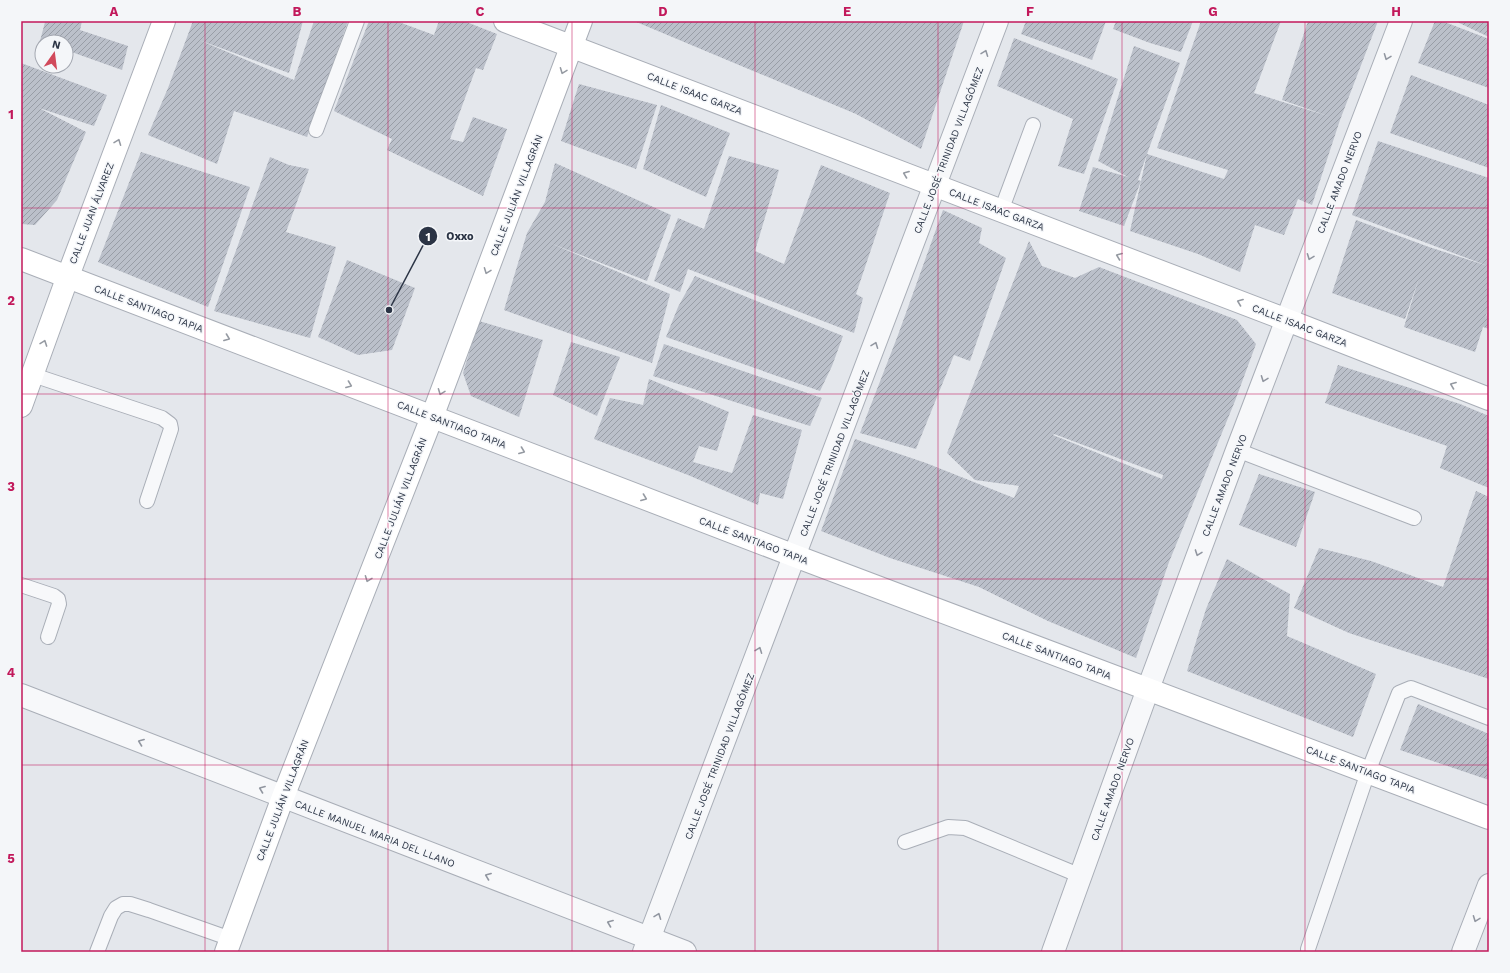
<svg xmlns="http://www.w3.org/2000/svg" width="1510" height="973" viewBox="0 0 1510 973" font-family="'Work Sans',sans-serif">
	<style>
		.building { fill: url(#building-hatch); fill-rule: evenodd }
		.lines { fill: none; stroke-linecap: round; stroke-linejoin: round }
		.lane-casing { stroke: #a9aeb7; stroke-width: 16 }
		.street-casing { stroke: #a9aeb7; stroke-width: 24 }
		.secondary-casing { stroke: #a9aeb7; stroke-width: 24 }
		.lane { stroke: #f7f8fa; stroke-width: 14 }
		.street { stroke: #f7f8fa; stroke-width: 22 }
		.secondary { stroke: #fff; stroke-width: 22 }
		.oneway { stroke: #9196a0 }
		.oneway2 { stroke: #959aa2 }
		.grid { fill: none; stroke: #c2185b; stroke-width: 1; stroke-opacity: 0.55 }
		.labels { text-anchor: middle; stroke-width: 3; stroke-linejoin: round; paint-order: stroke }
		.street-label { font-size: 10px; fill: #2b3445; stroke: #f4f6f9 }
		.leader { fill: none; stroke: #2b3445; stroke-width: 1.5 }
		.callout-dot { fill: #2b3445; stroke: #f4f6f9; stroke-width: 1.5 }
		.mark-label { font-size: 12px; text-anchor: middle; font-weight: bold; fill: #fff }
		.callout-label { font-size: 11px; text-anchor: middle; font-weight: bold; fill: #2b3445; stroke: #f4f6f9; stroke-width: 3; stroke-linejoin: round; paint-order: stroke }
		.neatline { fill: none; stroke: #c2185b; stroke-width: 1.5 }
		.grid-label { font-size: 13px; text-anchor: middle; font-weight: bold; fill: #c2185b }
	</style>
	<defs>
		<pattern id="building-hatch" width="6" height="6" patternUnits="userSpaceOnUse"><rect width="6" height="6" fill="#bbc0ca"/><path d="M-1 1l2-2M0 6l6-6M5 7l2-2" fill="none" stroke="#989da6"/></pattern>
	</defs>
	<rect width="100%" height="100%" fill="#e4e7ec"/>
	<g class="building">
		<polygon points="42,21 82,21 80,30 128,46 122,70 66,50 66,42 40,41 45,22"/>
		<polygon points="193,21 303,21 289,73 199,40 294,80 314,21 348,21 307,137 234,111 217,164 148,135 168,88"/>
		<polygon points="369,21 396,21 434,35 439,21 464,21 497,34 483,70 476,68 450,139 463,142 473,117 507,129 483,196 387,150 392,139 334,111"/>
		<polygon points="634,21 964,21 921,149 856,114"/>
		<polygon points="1026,21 1106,21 1092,60 1021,34"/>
		<polygon points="1116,21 1193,21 1181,52 1150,43 1113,29"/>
		<polygon points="1201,21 1281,21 1254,93 1328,116 1282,100 1308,21 1378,21 1340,120 1312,205 1298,199 1284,235 1255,225 1240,272 1198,254 1130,231 1147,154 1138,180 1141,181 1124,226 1079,211 1093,167 1128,177 1098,161 1134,46 1180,63 1147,154 1224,179 1228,170 1157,148"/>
		<polygon points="1435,21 1442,21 1489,39 1489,88 1418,63"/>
		<polygon points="1455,21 1489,21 1489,37"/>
		<polygon points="1014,38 1118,79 1084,174 1058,166 1073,119 997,86"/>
		<polygon points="21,63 107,95 94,126 39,108 86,132 57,200 35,225 21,224"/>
		<polygon points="1411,75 1489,105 1489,168 1390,133"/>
		<polygon points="579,84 657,105 636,169 561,141"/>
		<polygon points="661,105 730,133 706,197 643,169"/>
		<polygon points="1378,141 1489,178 1489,306 1485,319 1489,309 1489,329 1483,327 1475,352 1404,327 1419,278 1405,319 1332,293 1356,220 1429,247 1488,266 1352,215"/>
		<polygon points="141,152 250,187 208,307 98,262"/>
		<polygon points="729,156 779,170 755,251 784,264 821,165 890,193 856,294 863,298 854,333 688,269 680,292 654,281 678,218 704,229"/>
		<polygon points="270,157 289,165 309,169 286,232 336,247 310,338 214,311"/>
		<polygon points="555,163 671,215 647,281 550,243 670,294 652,363 504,310 527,233 545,202"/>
		<polygon points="943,210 982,228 979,243 1006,258 970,361 954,355 916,449 860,433 898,335"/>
		<path d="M1029,241L1042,266L1075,278L1099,267L1237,320L1256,344L1235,401L1169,562L1136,658L1048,621L979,587L890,558L821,531L855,439L926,463L1014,498L1019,486L975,480L947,453ZM1054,434L1163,475L1162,479L1053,435Z"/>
		<polygon points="347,260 415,288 392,350 358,355 318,337"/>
		<polygon points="695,276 843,336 832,366 820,391 666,337 678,307"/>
		<polygon points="479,321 543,340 519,417 471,396 463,373"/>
		<polygon points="571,342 620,357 597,416 553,395"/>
		<polygon points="664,344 822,398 810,426 653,376"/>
		<polygon points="1338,365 1460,404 1489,416 1489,488 1440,468 1447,446 1325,403"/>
		<polygon points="649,379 729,412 717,451 699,446 693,462 732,473 753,415 802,430 783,499 760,493 758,505 688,475 594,439 610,398 643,405"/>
		<polygon points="1259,474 1315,492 1296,547 1239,525"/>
		<polygon points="1476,491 1489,497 1489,679 1349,633 1294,608 1319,548 1371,561 1443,587"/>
		<polygon points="1227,559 1290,594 1287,636 1376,674 1353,737 1187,671 1206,609"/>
		<polygon points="1418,704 1489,734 1489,780 1400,750"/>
	</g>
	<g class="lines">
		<defs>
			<g id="lane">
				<polyline points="316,130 357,21"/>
				<polyline points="1001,211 1033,125"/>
				<polyline points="33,375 162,418 170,424 171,429 147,501"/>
				<polyline points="1237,450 1414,518"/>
				<polyline points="21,585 54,596 58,599 59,604 48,637"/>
				<polyline points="905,842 948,827 965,828 1081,876"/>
				<polyline points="1308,949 1368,772 1399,693 1411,688 1489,718"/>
				<polyline points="97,952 111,916 116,908 123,904 130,904 149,910 231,939"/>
			</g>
			<g id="street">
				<polyline points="21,695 685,952"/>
				<polyline points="644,952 997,21"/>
				<polyline points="1053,952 1148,689 1237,450 1401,21"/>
				<polyline points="1463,952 1489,885"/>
			</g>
			<g id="secondary">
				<polyline points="505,21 1287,320 1489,399"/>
				<polyline points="21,259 795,556 1489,818"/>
				<polyline points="21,406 68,276 164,21"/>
				<polyline points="226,952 283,797 432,417 581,21"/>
			</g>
		</defs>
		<use href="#lane" class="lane-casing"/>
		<use href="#street" class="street-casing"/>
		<use href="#secondary" class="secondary-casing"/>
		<use href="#lane" class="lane"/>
		<use href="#street" class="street"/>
		<use href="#secondary" class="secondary"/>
	</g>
	<defs><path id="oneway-chevron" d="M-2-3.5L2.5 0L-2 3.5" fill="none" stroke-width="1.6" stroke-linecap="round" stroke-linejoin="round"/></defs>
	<g class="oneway">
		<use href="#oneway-chevron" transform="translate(985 53) rotate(-69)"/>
		<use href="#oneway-chevron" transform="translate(1387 57) rotate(111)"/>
		<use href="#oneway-chevron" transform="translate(1310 257) rotate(111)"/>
		<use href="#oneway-chevron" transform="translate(875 345) rotate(-69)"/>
		<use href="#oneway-chevron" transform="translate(1264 379) rotate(111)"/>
		<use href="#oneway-chevron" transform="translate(1198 553) rotate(110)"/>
		<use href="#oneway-chevron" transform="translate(759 650) rotate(-69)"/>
		<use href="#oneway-chevron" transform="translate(141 742) rotate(-159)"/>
		<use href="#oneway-chevron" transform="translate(262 789) rotate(-159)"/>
		<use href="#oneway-chevron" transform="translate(488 876) rotate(-159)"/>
		<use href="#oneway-chevron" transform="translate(658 916) rotate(-69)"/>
		<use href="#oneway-chevron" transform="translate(1476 919) rotate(111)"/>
		<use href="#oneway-chevron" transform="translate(610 923) rotate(-159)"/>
	</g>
	<g class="oneway2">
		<use href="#oneway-chevron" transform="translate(563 71) rotate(111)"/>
		<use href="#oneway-chevron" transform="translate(118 142) rotate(-69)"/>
		<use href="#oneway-chevron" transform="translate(906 174) rotate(-159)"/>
		<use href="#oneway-chevron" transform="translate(1119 256) rotate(-159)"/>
		<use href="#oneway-chevron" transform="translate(487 271) rotate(111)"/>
		<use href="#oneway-chevron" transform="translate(1240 302) rotate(-159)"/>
		<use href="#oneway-chevron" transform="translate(227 338) rotate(21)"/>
		<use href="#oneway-chevron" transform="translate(44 343) rotate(-70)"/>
		<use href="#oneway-chevron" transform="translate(349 385) rotate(21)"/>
		<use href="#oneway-chevron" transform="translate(1453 385) rotate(-159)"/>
		<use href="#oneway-chevron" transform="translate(441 392) rotate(111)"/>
		<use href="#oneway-chevron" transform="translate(522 451) rotate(21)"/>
		<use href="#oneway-chevron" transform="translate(644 498) rotate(21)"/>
		<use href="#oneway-chevron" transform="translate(368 579) rotate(111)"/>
	</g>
	<path class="grid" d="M205,21V952M388,21V952M572,21V952M755,21V952M938,21V952M1122,21V952M1305,21V952M21,208H1489M21,394H1489M21,579H1489M21,765H1489"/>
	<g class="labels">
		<g class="street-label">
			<text transform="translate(695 93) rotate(21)" y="4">CALLE ISAAC GARZA</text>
			<text transform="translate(948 150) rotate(-69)" y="4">CALLE JOSÉ TRINIDAD VILLAGÓMEZ</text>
			<text transform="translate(1339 182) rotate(-69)" y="4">CALLE AMADO NERVO</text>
			<text transform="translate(516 195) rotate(-69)" y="4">CALLE JULIÁN VILLAGRÁN</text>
			<text transform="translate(997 209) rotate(21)" y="4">CALLE ISAAC GARZA</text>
			<text transform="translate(91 213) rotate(-69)" y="4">CALLE JUAN ÁLVAREZ</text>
			<text transform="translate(149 308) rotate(21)" y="4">CALLE SANTIAGO TAPIA</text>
			<text transform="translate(1300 325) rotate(21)" y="4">CALLE ISAAC GARZA</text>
			<text transform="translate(452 424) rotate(21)" y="4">CALLE SANTIAGO TAPIA</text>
			<text transform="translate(834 453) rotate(-69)" y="4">CALLE JOSÉ TRINIDAD VILLAGÓMEZ</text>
			<text transform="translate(1224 485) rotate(-69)" y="4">CALLE AMADO NERVO</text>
			<text transform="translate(400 498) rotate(-69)" y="4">CALLE JULIÁN VILLAGRÁN</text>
			<text transform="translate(754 540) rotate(21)" y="4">CALLE SANTIAGO TAPIA</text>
			<text transform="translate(1057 655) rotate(21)" y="4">CALLE SANTIAGO TAPIA</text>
			<text transform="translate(719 756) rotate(-69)" y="4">CALLE JOSÉ TRINIDAD VILLAGÓMEZ</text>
			<text transform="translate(1361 769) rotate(21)" y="4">CALLE SANTIAGO TAPIA</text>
			<text transform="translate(1112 789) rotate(-70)" y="4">CALLE AMADO NERVO</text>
			<text transform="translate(282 800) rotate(-69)" y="4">CALLE JULIÁN VILLAGRÁN</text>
			<text transform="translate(375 833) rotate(21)" y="4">CALLE MANUEL MARIA DEL LLANO</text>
		</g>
	</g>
	<path class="leader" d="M389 310L428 236"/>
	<g class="callout-dot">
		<circle cx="389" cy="310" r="4"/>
		<circle cx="428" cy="236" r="10"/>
	</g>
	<g class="mark-label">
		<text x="428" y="241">1</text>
	</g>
	<g class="callout-label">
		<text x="460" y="240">Oxxo</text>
	</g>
	<rect width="1510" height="973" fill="none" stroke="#f4f6f9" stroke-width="44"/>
	<g transform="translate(54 54) rotate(14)"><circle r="19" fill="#f4f6f9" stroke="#a4a8b1"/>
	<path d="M0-3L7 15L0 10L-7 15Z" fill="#d1495b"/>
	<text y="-6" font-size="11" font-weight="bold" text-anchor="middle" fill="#2b3445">N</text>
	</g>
	<rect x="22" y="22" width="1466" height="929" class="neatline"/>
	<g class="grid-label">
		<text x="114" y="16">A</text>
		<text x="297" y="16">B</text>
		<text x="480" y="16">C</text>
		<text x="663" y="16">D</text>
		<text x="847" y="16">E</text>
		<text x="1030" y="16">F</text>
		<text x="1213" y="16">G</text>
		<text x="1396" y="16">H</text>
		<text x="11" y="119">1</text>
		<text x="11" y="305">2</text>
		<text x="11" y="491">3</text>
		<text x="11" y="677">4</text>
		<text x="11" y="863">5</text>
	</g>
</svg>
